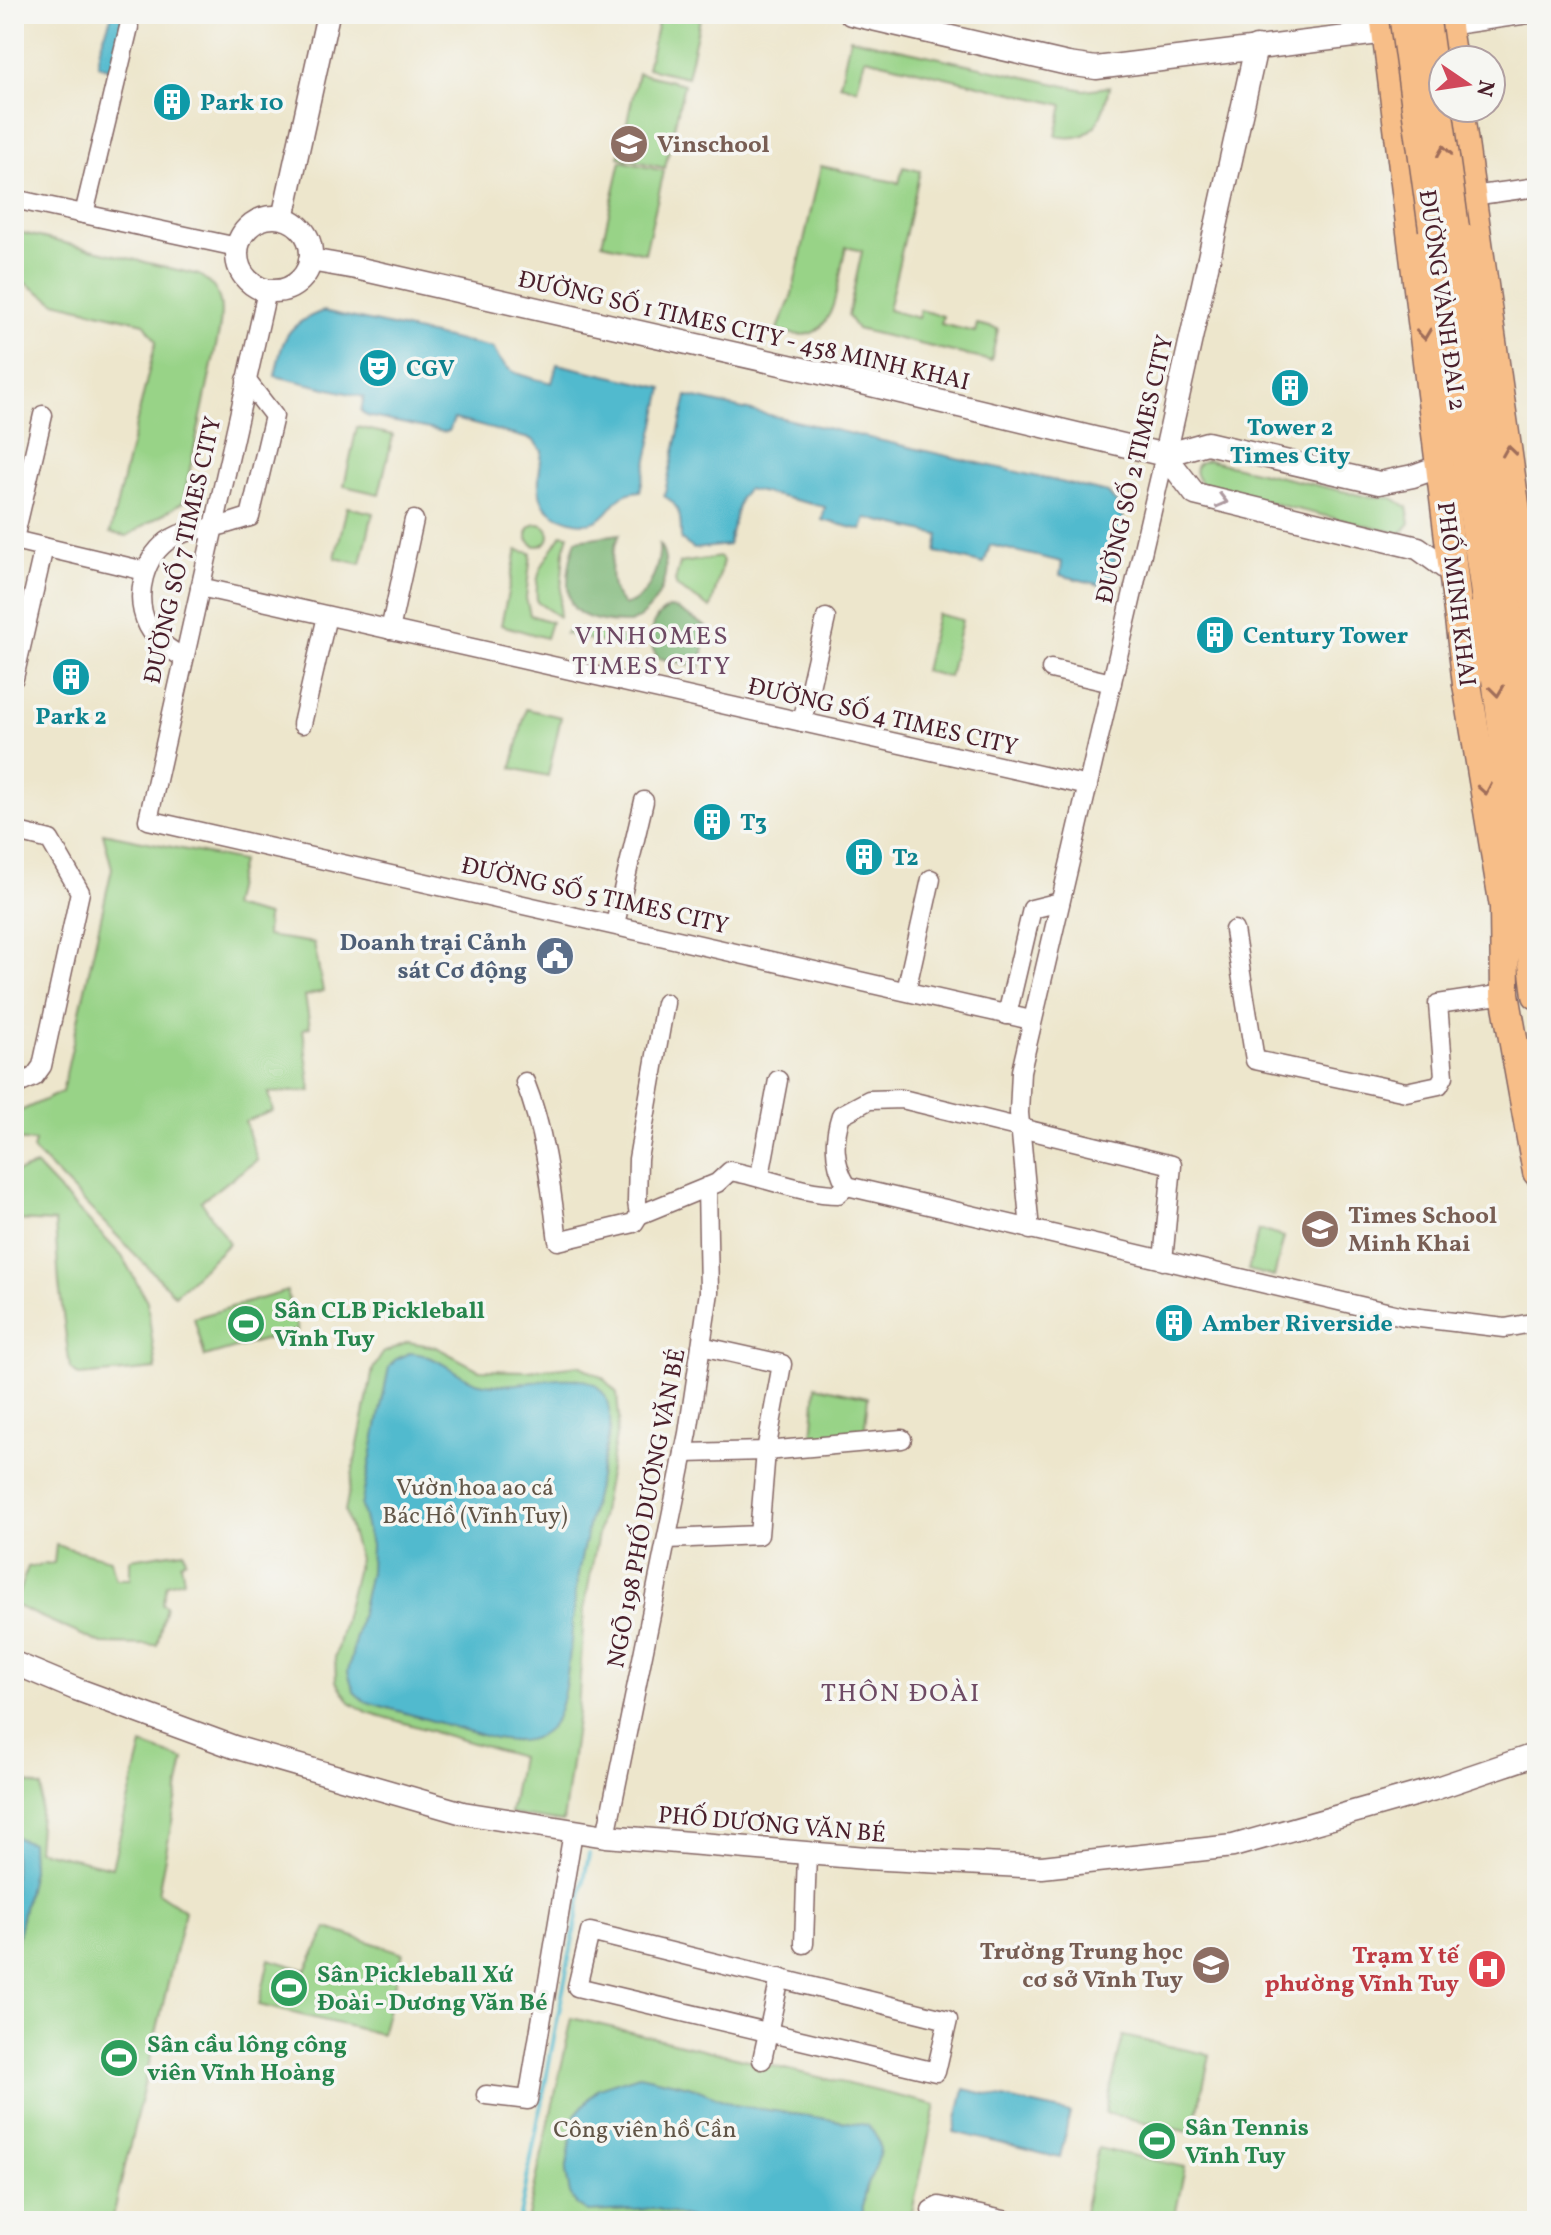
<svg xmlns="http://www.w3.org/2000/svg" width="1551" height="2235" viewBox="0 0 1551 2235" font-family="Vollkorn,serif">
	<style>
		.green { fill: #98d387; stroke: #717959; stroke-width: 2 }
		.forest { fill: #7ab574; stroke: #626a50; stroke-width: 2 }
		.water { fill: #51bace; stroke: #4e6c7c; stroke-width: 2 }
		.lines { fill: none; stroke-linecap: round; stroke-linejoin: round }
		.stream { stroke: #51bace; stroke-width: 4 }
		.minor-casing { stroke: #836563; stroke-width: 21 }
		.tertiary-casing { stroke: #836563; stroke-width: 25 }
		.primary-casing { stroke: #836563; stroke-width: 31 }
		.trunk-casing { stroke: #836563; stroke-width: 31 }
		.minor { stroke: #fff; stroke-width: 18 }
		.tertiary { stroke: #fff; stroke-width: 22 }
		.primary { stroke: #f7be88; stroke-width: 28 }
		.trunk { stroke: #f7be88; stroke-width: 28 }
		.trunk-bridge-casing { stroke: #836563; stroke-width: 31; stroke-linecap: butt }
		.trunk-bridge { stroke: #f7be88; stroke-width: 28 }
		.oneway { stroke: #a06e5a }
		.oneway2 { stroke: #ae9aa0 }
		.labels { text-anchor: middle; stroke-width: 7; stroke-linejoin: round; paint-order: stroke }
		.culture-label { font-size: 24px; font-weight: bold; fill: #0d838f; stroke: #f6f6f2; text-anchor: start }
		.education-label { font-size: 24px; font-weight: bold; fill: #785e54; stroke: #f6f6f2; text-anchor: start }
		.street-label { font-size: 24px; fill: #4a1f2b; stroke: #f6f6f2 }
		.service-label { font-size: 24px; font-weight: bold; fill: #4e5e75; stroke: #f6f6f2; text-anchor: end }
		.leisure-label { font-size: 24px; font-weight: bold; fill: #27864d; stroke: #f6f6f2; text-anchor: start }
		.park-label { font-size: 24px; fill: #615547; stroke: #f6f6f2 }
		.health-label { font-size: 24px; font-weight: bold; fill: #be3a42; stroke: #f6f6f2; text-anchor: end }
		.neighbourhood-label { font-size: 26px; letter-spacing: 2px; fill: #6e4a64; stroke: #f6f6f2 }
	</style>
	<rect width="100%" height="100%" fill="#f6f6f2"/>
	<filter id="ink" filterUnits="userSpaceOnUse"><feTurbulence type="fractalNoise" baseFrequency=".0125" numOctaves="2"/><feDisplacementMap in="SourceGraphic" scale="16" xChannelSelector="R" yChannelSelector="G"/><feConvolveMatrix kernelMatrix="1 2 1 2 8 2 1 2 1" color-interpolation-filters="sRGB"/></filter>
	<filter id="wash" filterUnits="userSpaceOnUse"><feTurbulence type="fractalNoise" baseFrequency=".006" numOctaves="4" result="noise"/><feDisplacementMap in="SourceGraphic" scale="32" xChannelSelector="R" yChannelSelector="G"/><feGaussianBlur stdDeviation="1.8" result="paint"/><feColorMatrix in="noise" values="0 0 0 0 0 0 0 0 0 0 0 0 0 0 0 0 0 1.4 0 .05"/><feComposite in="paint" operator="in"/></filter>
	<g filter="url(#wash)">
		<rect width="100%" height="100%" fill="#ede6cc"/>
		<g class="green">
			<polygon points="660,14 701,15 687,77 647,68"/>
			<path d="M850,38L1084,90L1109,87C1102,119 1095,144 1056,136L1063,105L865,58L857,89L840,84Z"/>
			<polygon points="638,73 684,84 665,168 619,157"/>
			<polygon points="621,161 664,171 645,253 602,243"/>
			<path d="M821,166L899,183L903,167L920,171L888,310L918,318L920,310L943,316L941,324L975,332L977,324L998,329L991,361L857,329L848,316L862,251L846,247C839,270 838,320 814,332C803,338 788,333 777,331L791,298Z"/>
			<path d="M14,231L199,275C223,289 223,308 219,332L183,502L127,536L110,533L156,341L144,323L55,302L14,276Z"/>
			<polygon points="357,427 393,435 379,494 344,486"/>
			<path d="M1207,460L1364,496L1393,498L1407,507L1410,523L1401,534L1204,487C1195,477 1189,465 1207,460Z"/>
			<polygon points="347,507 373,513 361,564 335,558"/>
			<circle cx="538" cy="535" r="11"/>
			<path d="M562,534L569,535L564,551L559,617L537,602C534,568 546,561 562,534Z"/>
			<polygon points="517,550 531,553 526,598 530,615 551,622 546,638 501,625"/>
			<polygon points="720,557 723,561 711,608 677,587 675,581 680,563"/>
			<polygon points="937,614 962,620 949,677 924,671"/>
			<polygon points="581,629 620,637 637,650 565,634 569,630"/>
			<polygon points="526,709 561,717 548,776 512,768"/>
			<polygon points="103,833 241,861 231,907 267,916 266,936 314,943 323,991 305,996 310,1027 303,1029 311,1091 268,1093 273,1111 245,1121 257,1160 201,1201 229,1243 175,1295 33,1150 35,1142 14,1140 14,1114 62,1092 112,868"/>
			<polygon points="36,1166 122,1256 147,1301 156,1369 79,1376 70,1368 59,1284 55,1222 14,1220 14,1173"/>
			<polygon points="1259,1230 1284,1237 1274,1277 1248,1270"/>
			<polygon points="287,1291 298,1330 205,1357 194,1318"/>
			<polygon points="408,1342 436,1347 479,1370 528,1371 579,1365 603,1378 617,1393 619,1419 584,1610 578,1712 563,1822 510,1814 520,1757 367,1712 350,1702 336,1681 335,1657 359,1559 345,1511 373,1369 383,1353"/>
			<polygon points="816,1386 868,1397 864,1436 812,1439"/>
			<polygon points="56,1545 110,1559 116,1579 130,1579 130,1559 184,1551 186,1560 181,1563 184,1580 167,1584 162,1604 166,1606 157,1645 102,1644 14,1605 28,1567 54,1563"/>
			<polygon points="142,1745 184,1760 158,1893 185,1911 112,2221 14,2221 14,1761 17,1761 23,1781 42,1788 37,1850 112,1867"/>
			<polygon points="327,1928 403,1953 381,2034 259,2005 269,1959 306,1970"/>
			<polygon points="572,2018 936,2105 910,2221 527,2221"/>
			<polygon points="1123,2036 1210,2055 1193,2133 1105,2113"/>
			<polygon points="1098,2148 1185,2167 1174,2221 1082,2221"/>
		</g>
		<g class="forest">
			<path d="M620,534C610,552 605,592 625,605C649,601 661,563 659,543C675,571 659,610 630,623C614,623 587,622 575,609C562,594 570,557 576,540Z"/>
			<path d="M669,608L677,609L708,628L700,667L658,658C645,640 649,619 669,608Z"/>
		</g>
		<g class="water">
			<path d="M112,14H130L111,69L98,65C97,46 107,32 112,14Z"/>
			<path d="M323,311L493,348C507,377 523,375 552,383L557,364L663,388L640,491C613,494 619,504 601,518C593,524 580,524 571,521C531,510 538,485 542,451L533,440L454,419L449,431L444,432L367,416L361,411L364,397L275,376C283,338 285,325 323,311Z"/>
			<path d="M687,396L1108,493L1118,505L1124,521L1109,587L1060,575L1062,562L990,545L984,564L936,552L939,535L866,518L862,530L822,520L825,507L747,489L740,498L728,545L694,549L681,540C681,521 682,506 664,496Z"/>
			<path d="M409,1353C438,1354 451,1373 476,1382C526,1398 616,1341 610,1431C599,1477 588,1523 579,1569C572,1605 571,1701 552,1725C538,1743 515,1743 495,1739L364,1701L354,1692L348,1672L370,1572L371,1545L361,1506L389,1367L396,1359Z"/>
			<polygon points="14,1832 17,1838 31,1843 32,1870 14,1956"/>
			<path d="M639,2075L689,2086L735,2105L867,2125C894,2147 871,2169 864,2195C862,2203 863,2213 863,2221H700L657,2209L588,2212L577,2205L570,2194L566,2172L575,2115L598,2088Z"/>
			<polygon points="964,2089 1070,2113 1060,2158 954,2132"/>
		</g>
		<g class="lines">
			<polyline class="stream" points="519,2221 589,1854"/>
		</g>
	</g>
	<g filter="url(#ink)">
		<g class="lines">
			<defs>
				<g id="minor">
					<polyline points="1447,26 1528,14"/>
					<polyline points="1472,196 1537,187"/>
					<polyline points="14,199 237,247"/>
					<polyline points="84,214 129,27"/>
					<polyline points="267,291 148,820 1031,1020"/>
					<polyline points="14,539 43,415"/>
					<polyline points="14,540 145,571"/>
					<polyline points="200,587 1088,786"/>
					<polyline points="390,630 414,520"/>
					<path d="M184,658C170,650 156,641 148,626C133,596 144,555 172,538C186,530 199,530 214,527C226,525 238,520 250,517L274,416L246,380"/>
					<polyline points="1051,669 1112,683"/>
					<polyline points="14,678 44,547"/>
					<polyline points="802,722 826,618"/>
					<polyline points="302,724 327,616"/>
					<polyline points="14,831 50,840 80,892 42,1066 34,1077 14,1086"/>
					<polyline points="615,924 644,801"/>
					<polyline points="1234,930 1255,1060 1406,1092 1439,1085 1444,1076 1438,1004 1505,994"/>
					<polyline points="906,991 931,879"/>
					<polyline points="1007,1015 1032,909 1060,902"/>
					<path d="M525,1082C545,1132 551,1188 558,1241L634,1223L639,1215"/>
					<polyline points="760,1176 778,1080"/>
					<polyline points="847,1186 1403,1316 1505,1328 1537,1322"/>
					<path d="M847,1186C833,1163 833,1140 841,1115L869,1100L902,1099L1172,1165L1163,1261"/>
					<path d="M639,1215L717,1183L730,1171C765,1177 802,1194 838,1194L847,1186"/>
					<polyline points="639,1215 637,1202 638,1159 665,1003"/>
					<polyline points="1030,1230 1019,1113 1021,1071 1165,455"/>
					<polyline points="684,1453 766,1451 902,1439"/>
					<polyline points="668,1539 759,1535 766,1451 782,1364 701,1346"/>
					<polyline points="606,1836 688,1433 709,1292 707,1187"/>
					<polygon points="590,1932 948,2020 936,2072 577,1987"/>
					<polyline points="804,1944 807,1854"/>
					<polyline points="762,2060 780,1978"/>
					<polyline points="486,2095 528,2100 573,1832"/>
					<polyline points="931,2210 939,2206 1008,2221"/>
				</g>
				<g id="tertiary">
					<polyline points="851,14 1068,64 1096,68 1387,32"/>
					<circle cx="274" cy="254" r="37"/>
					<polyline points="283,218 328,14"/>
					<polyline points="310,260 356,268 829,375 1165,455 1207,443 1379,483 1413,476 1441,466"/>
					<polyline points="1165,455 1256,47"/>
					<polyline points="1165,455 1195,494 1418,548 1454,574"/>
					<polyline points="14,1663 76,1689 234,1747 463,1813 606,1836 866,1858 1042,1867 1233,1846 1431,1790 1537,1754"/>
				</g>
				<g id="primary">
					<polyline points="1384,14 1467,684 1504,907 1505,994 1537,1172"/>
					<polyline points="1445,14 1452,60"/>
					<polyline points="1403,30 1447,26"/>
					<polyline points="1459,108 1537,660"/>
				</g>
				<g id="trunk">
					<polyline points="1455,228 1537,820"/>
					<polyline points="1433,229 1484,586 1537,995"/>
					<polyline points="1467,684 1479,614"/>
				</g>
			</defs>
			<use href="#minor" class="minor-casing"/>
			<use href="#tertiary" class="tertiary-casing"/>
			<use href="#primary" class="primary-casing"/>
			<use href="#trunk" class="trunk-casing"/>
			<use href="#minor" class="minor"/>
			<use href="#tertiary" class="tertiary"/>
			<use href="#primary" class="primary"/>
			<use href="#trunk" class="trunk"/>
			<defs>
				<g id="trunk-bridge">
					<polyline points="1403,14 1433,229"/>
					<polyline points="1425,14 1455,228"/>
				</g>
			</defs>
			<use href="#trunk-bridge" class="trunk-bridge-casing"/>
			<use href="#trunk-bridge" class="trunk-bridge"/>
		</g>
		<defs><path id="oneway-chevron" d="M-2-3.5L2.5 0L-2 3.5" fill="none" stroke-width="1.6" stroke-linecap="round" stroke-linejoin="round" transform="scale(2)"/></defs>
		<g class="oneway">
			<use href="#oneway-chevron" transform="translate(1444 151) rotate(-98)"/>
			<use href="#oneway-chevron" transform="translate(1424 334) rotate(83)"/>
			<use href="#oneway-chevron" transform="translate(1509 451) rotate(-98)"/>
			<use href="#oneway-chevron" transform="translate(1497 691) rotate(83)"/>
			<use href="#oneway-chevron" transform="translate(1485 789) rotate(80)"/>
		</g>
		<use class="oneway2" href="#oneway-chevron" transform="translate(1222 501) rotate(14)"/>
	</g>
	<defs>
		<symbol id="building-disc" viewBox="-11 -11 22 22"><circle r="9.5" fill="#0f9aa8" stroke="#f6f6f2"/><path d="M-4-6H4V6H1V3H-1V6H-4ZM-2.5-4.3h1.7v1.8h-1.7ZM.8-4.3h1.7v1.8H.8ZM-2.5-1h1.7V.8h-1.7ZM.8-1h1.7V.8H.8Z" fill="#fff"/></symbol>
		<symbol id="school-disc" viewBox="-11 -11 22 22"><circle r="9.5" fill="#8d6e63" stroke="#f6f6f2"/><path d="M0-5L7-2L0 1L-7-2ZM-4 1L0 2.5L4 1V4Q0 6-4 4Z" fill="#fff"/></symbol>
		<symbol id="theatre-disc" viewBox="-11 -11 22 22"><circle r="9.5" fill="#0f9aa8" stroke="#f6f6f2"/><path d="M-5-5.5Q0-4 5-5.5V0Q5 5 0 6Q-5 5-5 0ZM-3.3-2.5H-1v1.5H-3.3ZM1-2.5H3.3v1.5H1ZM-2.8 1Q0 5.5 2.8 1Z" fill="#fff"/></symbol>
		<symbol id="civic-disc" viewBox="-11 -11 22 22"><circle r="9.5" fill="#5c6f8a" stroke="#f6f6f2"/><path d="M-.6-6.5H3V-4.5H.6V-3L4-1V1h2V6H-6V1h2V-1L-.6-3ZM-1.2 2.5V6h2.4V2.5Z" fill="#fff"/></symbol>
		<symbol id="stadium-disc" viewBox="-11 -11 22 22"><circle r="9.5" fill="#2e9e5b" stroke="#f6f6f2"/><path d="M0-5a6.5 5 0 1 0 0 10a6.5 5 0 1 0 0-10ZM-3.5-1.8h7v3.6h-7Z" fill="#fff"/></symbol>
		<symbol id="hospital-disc" viewBox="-11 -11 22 22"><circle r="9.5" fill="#e0444e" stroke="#f6f6f2"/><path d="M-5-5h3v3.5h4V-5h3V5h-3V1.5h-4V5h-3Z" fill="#fff"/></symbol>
	</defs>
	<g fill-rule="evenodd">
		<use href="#building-disc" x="150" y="80" width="44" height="44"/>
		<use href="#school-disc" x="607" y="122" width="44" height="44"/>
		<use href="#theatre-disc" x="356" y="346" width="44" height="44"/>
		<use href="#building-disc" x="1268" y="366" width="44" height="44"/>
		<use href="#building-disc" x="1193" y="613" width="44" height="44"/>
		<use href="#building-disc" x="49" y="655" width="44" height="44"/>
		<use href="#building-disc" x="690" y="800" width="44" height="44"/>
		<use href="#building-disc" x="842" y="835" width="44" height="44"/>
		<use href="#civic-disc" x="533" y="934" width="44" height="44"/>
		<use href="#school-disc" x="1298" y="1207" width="44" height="44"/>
		<use href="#building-disc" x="1152" y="1301" width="44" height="44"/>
		<use href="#stadium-disc" x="224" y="1302" width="44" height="44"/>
		<use href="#school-disc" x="1189" y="1943" width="44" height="44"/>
		<use href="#hospital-disc" x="1465" y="1947" width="44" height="44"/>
		<use href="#stadium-disc" x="267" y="1966" width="44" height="44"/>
		<use href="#stadium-disc" x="97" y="2036" width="44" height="44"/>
		<use href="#stadium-disc" x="1135" y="2119" width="44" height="44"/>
	</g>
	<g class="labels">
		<g class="culture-label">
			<text x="200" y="110">Park 10</text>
			<text x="406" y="376">CGV</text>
			<text x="1290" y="435" text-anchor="middle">Tower 2<tspan x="1290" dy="28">Times City</tspan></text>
			<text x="1243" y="643">Century Tower</text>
			<text x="71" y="724" text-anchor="middle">Park 2</text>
			<text x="740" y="830">T3</text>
			<text x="892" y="865">T2</text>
			<text x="1202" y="1331">Amber Riverside</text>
		</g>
		<g class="education-label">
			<text x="657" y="152">Vinschool</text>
			<text x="1348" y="1223">Times School<tspan x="1348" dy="28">Minh Khai</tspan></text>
			<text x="1183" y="1959" text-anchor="end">Trường Trung học<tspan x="1183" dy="28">cơ sở Vĩnh Tuy</tspan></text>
		</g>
		<g class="street-label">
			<text transform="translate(1443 300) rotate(82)" y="8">ĐƯỜNG VÀNH ĐAI 2</text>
			<text transform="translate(744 330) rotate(13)" y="8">ĐƯỜNG SỐ 1 TIMES CITY - 458 MINH KHAI</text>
			<text transform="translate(1134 469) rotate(-77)" y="8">ĐƯỜNG SỐ 2 TIMES CITY</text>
			<text transform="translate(182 550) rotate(-77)" y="8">ĐƯỜNG SỐ 7 TIMES CITY</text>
			<text transform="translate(1457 594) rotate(83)" y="8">PHỐ MINH KHAI</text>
			<text transform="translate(883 716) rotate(13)" y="8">ĐƯỜNG SỐ 4 TIMES CITY</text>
			<text transform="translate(595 895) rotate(13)" y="8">ĐƯỜNG SỐ 5 TIMES CITY</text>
			<text transform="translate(646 1508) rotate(-79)" y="8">NGÕ 198 PHỐ DƯƠNG VĂN BÉ</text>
			<text transform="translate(772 1824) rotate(5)" y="8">PHỐ DƯƠNG VĂN BÉ</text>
		</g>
		<g class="service-label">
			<text x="527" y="950">Doanh trại Cảnh<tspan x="527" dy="28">sát Cơ động</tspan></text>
		</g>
		<g class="leisure-label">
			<text x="274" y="1318">Sân CLB Pickleball<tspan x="274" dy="28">Vĩnh Tuy</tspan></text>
			<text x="317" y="1982">Sân Pickleball Xứ<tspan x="317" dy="28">Đoài - Dương Văn Bé</tspan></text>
			<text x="147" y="2052">Sân cầu lông công<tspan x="147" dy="28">viên Vĩnh Hoàng</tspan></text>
			<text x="1185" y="2135">Sân Tennis<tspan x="1185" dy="28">Vĩnh Tuy</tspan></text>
		</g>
		<g class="park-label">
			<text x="475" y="1495">Vườn hoa ao cá<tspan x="475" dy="28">Bác Hồ (Vĩnh Tuy)</tspan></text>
			<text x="645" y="2137">Công viên hồ Cần</text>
		</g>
		<g class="health-label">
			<text x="1459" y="1963">Trạm Y tế<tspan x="1459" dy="28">phường Vĩnh Tuy</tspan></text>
		</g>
		<g class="neighbourhood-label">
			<text x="652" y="644">VINHOMES<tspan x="652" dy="30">TIMES CITY</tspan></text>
			<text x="901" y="1701">THÔN ĐOÀI</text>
		</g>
	</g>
	<rect width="1551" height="2235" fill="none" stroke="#f6f6f2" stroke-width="48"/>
	<g transform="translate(1467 84) rotate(103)"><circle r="38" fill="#f6f6f2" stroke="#b1a0a2" stroke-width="2"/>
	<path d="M0-6L14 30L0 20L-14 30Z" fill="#d1495b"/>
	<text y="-12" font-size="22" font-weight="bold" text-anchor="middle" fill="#4a1f2b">N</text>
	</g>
</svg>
